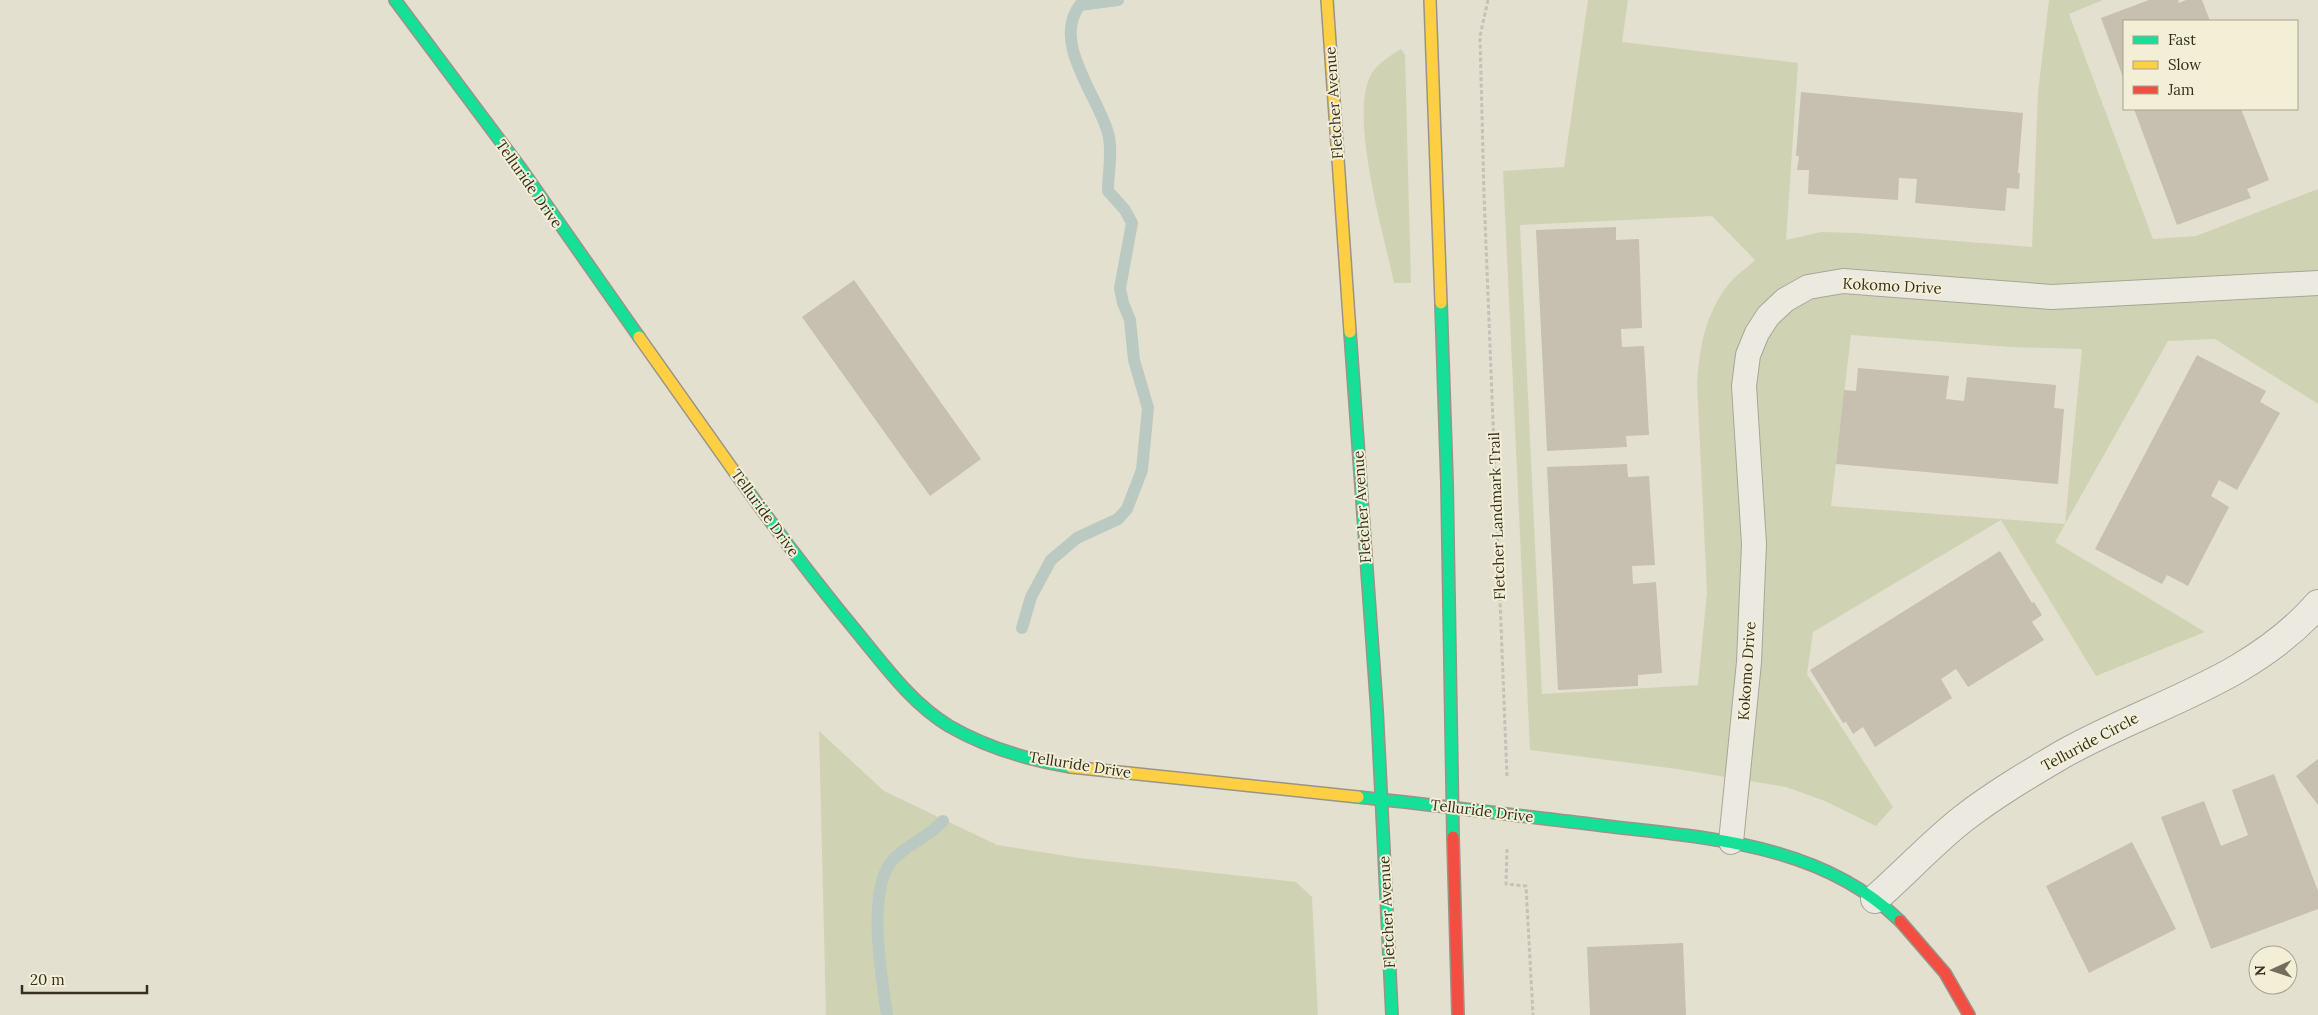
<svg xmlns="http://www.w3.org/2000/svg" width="2318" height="1015" viewBox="0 0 2318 1015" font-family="Lora,serif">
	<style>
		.green { fill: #cfd3b3; fill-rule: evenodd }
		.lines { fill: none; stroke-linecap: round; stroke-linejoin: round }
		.stream { stroke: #bacac2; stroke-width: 12 }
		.building { fill: #c7bfb0 }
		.lane-casing { stroke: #a9a598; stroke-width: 26 }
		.street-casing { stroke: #a9a598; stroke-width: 30 }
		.fast-casing { stroke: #999488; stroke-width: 14 }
		.slow-casing { stroke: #999488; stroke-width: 14 }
		.jam-casing { stroke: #999488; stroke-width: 14 }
		.path { stroke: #c5c1b7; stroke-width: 3; stroke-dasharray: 4 2.5; stroke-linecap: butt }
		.lane { stroke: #eceae0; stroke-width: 24 }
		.street { stroke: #eceae0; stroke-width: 28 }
		.fast { stroke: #16e098; stroke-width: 11 }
		.slow { stroke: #ffcf43; stroke-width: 11 }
		.jam { stroke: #f24e42; stroke-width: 11 }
		.labels { text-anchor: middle; stroke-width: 4; stroke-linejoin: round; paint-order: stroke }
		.street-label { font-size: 15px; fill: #372e20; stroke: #f3efd6 }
	</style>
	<rect width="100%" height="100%" fill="#e4e0cf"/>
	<g class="green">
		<path d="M1588,0H1628L1622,42L1798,63L1786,240L1821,232L1857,233L2032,247L2038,92L2049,0H2103L2069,14L2153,239L2196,236L2318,189V404L2215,339L2168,341L2055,542L2205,632L2096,676L2001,520L1813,632L1807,674L1893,807L1876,826L1825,801L1786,787L1677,769L1530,750L1503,171L1564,167ZM1712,216L1755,260C1748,267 1740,272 1734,278C1706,309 1700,344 1697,383L1707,592L1698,685L1542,694L1520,225ZM1851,335L2011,347L2082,349L2065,524L1831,506Z"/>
		<path d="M1401,49L1405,55L1411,283H1394C1385,237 1345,107 1374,70C1381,61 1392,55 1401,49Z"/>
		<polygon points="819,731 884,791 997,845 1079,858 1296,882 1312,897 1318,1015 826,1015"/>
	</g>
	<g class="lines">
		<g class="stream">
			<path d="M1022,628L1031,597L1051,560L1077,538L1118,519L1127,509L1142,470L1148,408L1134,360L1130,320L1123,303L1120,288L1132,223L1125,210L1108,191C1108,173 1113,151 1108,133C1098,96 1051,42 1080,5L1118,0"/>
			<path d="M887,1015C882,979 866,891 892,861C905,845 928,838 943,821"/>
		</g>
	</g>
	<g class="building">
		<polygon points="2149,0 2178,0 2179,3 2186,0 2202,0 2210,21 2124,21 2124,80 2101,18"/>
		<polygon points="1801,92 2023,113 2018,173 2020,173 2019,189 2007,188 2005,211 1915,203 1917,179 1899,178 1898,200 1808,194 1809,170 1797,170 1799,156 1796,156"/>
		<polygon points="2134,109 2241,109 2269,180 2247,189 2251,198 2177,225"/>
		<polygon points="1616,227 1616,240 1639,239 1642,328 1621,329 1622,347 1644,346 1649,435 1626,436 1627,447 1547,451 1536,230"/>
		<polygon points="854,280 981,459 930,496 802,317"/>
		<polygon points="2197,355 2266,391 2260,402 2280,413 2237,490 2219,480 2211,496 2229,507 2188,586 2167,575 2162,584 2095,549"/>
		<polygon points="1858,368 1949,376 1946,399 1964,401 1967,377 2056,385 2054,408 2064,409 2058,484 1836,464 1844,390 1856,391"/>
		<polygon points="1627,464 1628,477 1649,476 1655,565 1632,566 1633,584 1656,582 1662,673 1638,675 1638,686 1558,690 1547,467"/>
		<polygon points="2000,551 2032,603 2034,602 2042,615 2032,622 2044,640 1968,687 1956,669 1941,679 1952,698 1875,747 1863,727 1853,734 1846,722 1843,723 1810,670"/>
		<polygon points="2318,759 2318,805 2296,776"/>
		<polygon points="2274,774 2318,891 2318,909 2211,949 2161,817 2204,801 2221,846 2248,835 2232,790"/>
		<polygon points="2132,842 2176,929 2089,973 2046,886"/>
		<polygon points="1683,943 1686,1015 1590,1015 1587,947"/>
	</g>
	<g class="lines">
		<defs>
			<polyline id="lane" points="1731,842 1749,662 1754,544 1744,386 1748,355 1757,333 1768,316 1785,300 1808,287 1843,281 2052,297 2318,283"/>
			<path id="street" d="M1875,899C1905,873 1933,842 1964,818C1995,794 2029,774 2063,754C2150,705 2250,682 2318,604"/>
			<g id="fast">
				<polyline points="395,0 522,170 639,337"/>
				<polyline points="1441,303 1447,483 1453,837"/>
				<polyline points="1350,332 1377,710 1392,1015"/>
				<path d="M736,474C776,530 817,584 861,637C887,669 913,704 949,726C987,748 1028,760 1071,767"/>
				<path d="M1358,797C1435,805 1513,815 1590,824C1699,838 1817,840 1900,921"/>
			</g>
			<g id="slow">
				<polyline points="1327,0 1350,332"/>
				<polyline points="1430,0 1441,303"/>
				<polyline points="639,337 736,474"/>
				<polyline points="1071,767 1358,797"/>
			</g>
			<g id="jam">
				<polyline points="1453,837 1458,1015"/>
				<polyline points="1900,921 1945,973 1969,1015"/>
			</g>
		</defs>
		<use href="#lane" class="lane-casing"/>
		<use href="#street" class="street-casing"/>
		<use href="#fast" class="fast-casing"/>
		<use href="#slow" class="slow-casing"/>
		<use href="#jam" class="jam-casing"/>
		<g class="path">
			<polyline points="1488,0 1480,36 1484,194 1507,777"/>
			<polyline points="1507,849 1506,884 1526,886 1533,1015"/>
		</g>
		<use href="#lane" class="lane"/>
		<use href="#street" class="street"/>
		<use href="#fast" class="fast"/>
		<use href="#slow" class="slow"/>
		<use href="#jam" class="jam"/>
	</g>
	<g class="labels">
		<g class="street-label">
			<text transform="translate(1334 103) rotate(-94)" y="5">Fletcher Avenue</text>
			<text transform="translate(529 184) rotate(55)" y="5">Telluride Drive</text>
			<text transform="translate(1892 286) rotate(3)" y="5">Kokomo Drive</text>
			<text transform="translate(1362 507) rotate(-94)" y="5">Fletcher Avenue</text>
			<text transform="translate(765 513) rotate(54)" y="5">Telluride Drive</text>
			<text transform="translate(1497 516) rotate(-92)" y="5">Fletcher Landmark Trail</text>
			<text transform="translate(1747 671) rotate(-86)" y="5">Kokomo Drive</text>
			<text transform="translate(2090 742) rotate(-28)" y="5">Telluride Circle</text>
			<text transform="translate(1080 765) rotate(9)" y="5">Telluride Drive</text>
			<text transform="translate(1482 811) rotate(7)" y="5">Telluride Drive</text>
			<text transform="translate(1387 912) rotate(-93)" y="5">Fletcher Avenue</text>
		</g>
	</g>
	<rect x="2123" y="20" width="175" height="90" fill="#f3efd6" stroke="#a8a28d"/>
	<rect x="2133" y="36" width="25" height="8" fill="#16e098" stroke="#a8a28d"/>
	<text x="2168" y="45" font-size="15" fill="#372e20">Fast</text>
	<rect x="2133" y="61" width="25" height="8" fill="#ffcf43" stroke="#a8a28d"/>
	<text x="2168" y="70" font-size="15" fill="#372e20">Slow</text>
	<rect x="2133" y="86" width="25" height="8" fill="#f24e42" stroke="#a8a28d"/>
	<text x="2168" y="95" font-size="15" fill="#372e20">Jam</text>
	<g transform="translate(2273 970) rotate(267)"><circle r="24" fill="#f3efd6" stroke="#a8a28d"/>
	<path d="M0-4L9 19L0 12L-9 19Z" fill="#746c5d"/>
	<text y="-8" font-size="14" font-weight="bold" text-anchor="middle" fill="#372e20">N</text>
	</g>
	<path d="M22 985v8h125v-8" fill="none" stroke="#372e20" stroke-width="2.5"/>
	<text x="30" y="985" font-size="15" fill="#372e20" stroke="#f3efd6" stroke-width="4" paint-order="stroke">20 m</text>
</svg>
